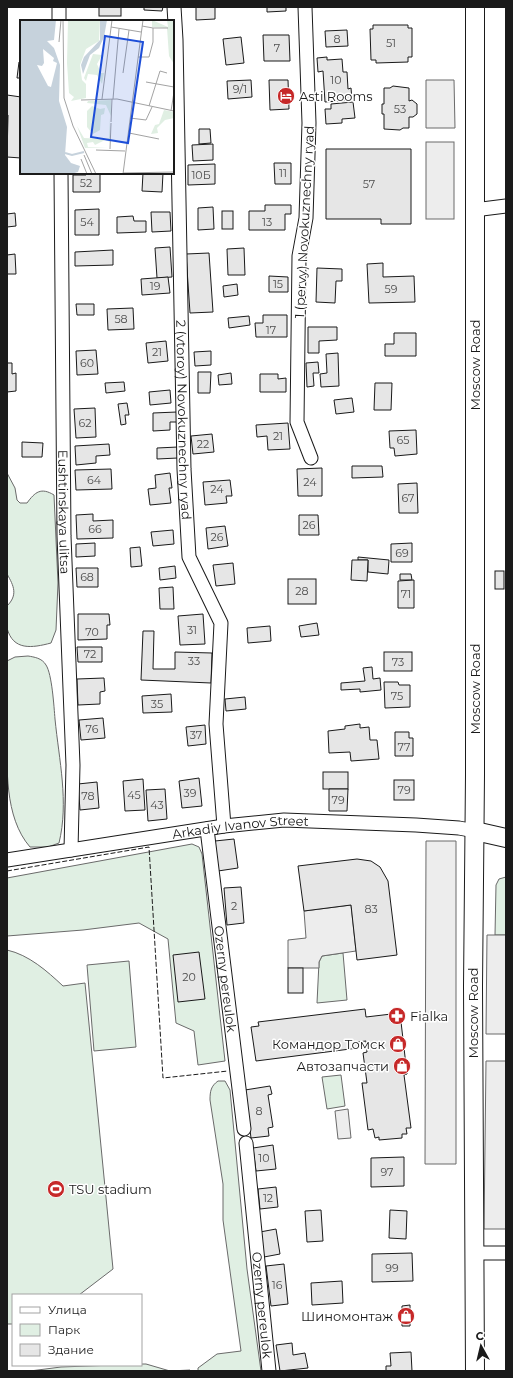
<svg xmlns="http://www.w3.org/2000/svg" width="513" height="1378" viewBox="0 0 513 1378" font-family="Montserrat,sans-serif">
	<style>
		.green { fill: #e0efe3; stroke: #6a6a6a }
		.parking { fill: #ededed; stroke: #6a6a6a }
		.building { fill: #e6e6e6; stroke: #1a1a1a }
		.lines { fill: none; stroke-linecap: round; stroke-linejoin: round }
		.street-casing { stroke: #1a1a1a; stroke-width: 15 }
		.secondary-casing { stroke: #1a1a1a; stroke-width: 20 }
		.street { stroke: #fff; stroke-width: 13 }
		.secondary { stroke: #fff; stroke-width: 18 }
		.fence { stroke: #1a1a1a; stroke-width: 1; stroke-dasharray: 5 2; stroke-linecap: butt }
		.labels { text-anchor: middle; stroke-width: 3; stroke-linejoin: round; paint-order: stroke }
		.number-label { font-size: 11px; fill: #4d4d4d }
		.poi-label { font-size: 13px; fill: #1a1a1a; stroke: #fff; text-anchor: start }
		.street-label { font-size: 13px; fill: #1a1a1a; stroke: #fff }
		.inset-river { fill: none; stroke: #c6d2dc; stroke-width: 2 }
		.inset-road { fill: none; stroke: #a3a3a3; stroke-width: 1 }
		.view { fill: #1d4ed8; fill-opacity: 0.15; stroke: #1d4ed8; stroke-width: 2 }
		.inset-edge { fill: none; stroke: #1a1a1a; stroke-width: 2 }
	</style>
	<rect width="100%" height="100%" fill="#fff"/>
	<g class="green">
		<path d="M7,473L15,488L17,500L20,503H27C35,492 41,487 54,495L58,583L56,630L51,643C32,648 13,651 7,628C6,621 7,612 7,606C18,595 14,586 7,574Z"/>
		<path d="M28,656C34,657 42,658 46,665C52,674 54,707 55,719C59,760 69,802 59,843L48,847H30C4,817 7,767 7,729C7,706 7,684 7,661L15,657Z"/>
		<polygon points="192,844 199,847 202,854 225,1061 198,1065 194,1031 176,1023 168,939 139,923 83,930 7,936 7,878"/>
		<polygon points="506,877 506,935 495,935 496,885 499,879"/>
		<path d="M7,950C29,955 47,971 63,986L85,983L113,1269L79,1295H13V1324H7Z"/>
		<polygon points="343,953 347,1000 317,1003 319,962 322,956"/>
		<polygon points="129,961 136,1047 94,1051 87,965"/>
		<polygon points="341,1075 345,1106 327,1109 322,1077"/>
		<path d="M218,1081H225L230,1090L247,1269L261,1371H198V1368L217,1354L241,1351L223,1220V1184L210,1100C210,1091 211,1086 218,1081Z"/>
		<polygon points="141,1364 146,1364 170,1371 190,1370 190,1371 30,1371 61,1367"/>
	</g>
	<g class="parking">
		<polygon points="426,80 454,80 455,128 426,128"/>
		<rect x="426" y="142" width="28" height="77"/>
		<polygon points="426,841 456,841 456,1164 425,1164"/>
		<polygon points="351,905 356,951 322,956 319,962 319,968 288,968 288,940 306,938 304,911"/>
		<polygon points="487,935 506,935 506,1034 486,1034"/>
		<polygon points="486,1061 506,1061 506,1229 484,1229"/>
		<polygon points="348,1109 351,1138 338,1139 335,1111"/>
	</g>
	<g class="building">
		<rect x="99" y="7" width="22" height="9"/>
		<polygon points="144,7 163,7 162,11 144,10"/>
		<polygon points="196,7 215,7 215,19 196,20"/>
		<polygon points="267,7 286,7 286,11 267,12"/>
		<polygon points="373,25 408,25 408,28 412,28 412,57 408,57 408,62 376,63 376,60 371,60 370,29 373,29"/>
		<polygon points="347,30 348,46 326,47 325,31"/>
		<polygon points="263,35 289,35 290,61 264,61"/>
		<polygon points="241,37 244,63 226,65 223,39"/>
		<polygon points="327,57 327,60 342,59 343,72 347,72 348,89 351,88 352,100 325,102 323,71 318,72 317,58"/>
		<polygon points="19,62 21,62 21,78 17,78"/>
		<polygon points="251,80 252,97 228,99 227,81"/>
		<polygon points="269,80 288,80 289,109 270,110"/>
		<polygon points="393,86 409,88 409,101 412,100 417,104 417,114 413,117 409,117 409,128 403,128 400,130 384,129 384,114 382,114 382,104 384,104 384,88 390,88"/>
		<polygon points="7,95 21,97 21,158 7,157 8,115 7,115"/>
		<polygon points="353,102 355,118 342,119 342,123 326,124 325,109 331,109 331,104"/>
		<polygon points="199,129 210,129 211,143 199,144"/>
		<polygon points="213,144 213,160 193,161 192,145"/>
		<polygon points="326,149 411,149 411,224 381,224 381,219 326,219"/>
		<polygon points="274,163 291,163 291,184 275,184"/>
		<polygon points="215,164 215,184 188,185 188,165"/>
		<polygon points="86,173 100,173 100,192 73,192 73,175 86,175"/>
		<polygon points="143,173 163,173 162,192 142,191"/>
		<polygon points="265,205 291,205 291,214 285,214 285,230 249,230 249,211 265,211"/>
		<polygon points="213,207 214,229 198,230 198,208"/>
		<polygon points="99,209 99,235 75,235 75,210"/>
		<rect x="222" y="211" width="11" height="18"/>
		<polygon points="151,212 170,212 171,231 152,232"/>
		<polygon points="15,213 16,226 7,227 7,214"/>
		<polygon points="133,216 134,221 146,221 146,232 117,233 117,217"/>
		<polygon points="170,247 172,277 157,278 155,248"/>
		<polygon points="244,248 245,275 228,275 227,249"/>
		<polygon points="113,250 113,265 75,266 75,252"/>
		<polygon points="209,253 213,312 190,313 186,254"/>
		<polygon points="15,254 16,274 7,274 7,255"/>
		<polygon points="383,263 383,277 414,276 415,302 369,303 367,264"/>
		<polygon points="317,268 342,269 342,281 336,281 335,303 316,302"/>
		<polygon points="269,276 288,277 288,292 269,292"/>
		<polygon points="168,277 170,293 142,295 141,279"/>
		<polygon points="237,284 238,295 224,297 223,286"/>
		<polygon points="76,304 94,304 94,315 77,315"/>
		<polygon points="133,308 134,329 108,330 107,309"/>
		<polygon points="263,315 287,315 287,337 256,337 255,323 263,323"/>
		<polygon points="249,316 250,325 229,328 228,318"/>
		<polygon points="308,327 337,327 337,340 319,341 319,353 308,353"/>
		<polygon points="394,333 416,333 416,356 385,356 385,344 394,344"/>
		<polygon points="166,341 168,361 148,363 146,343"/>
		<polygon points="96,350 98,374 77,375 76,351"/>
		<polygon points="211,351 211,365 195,366 194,352"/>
		<polygon points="338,353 339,386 321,387 320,374 327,373 326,354"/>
		<polygon points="318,362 319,373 313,373 314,386 307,387 306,363"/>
		<polygon points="7,363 12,363 12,374 16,373 16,391 7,392"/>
		<polygon points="198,372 211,372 210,393 198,393"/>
		<polygon points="231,373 232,384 219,385 218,375"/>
		<polygon points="260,374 278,374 278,379 286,378 286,392 260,392"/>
		<polygon points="124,382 125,391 106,393 105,383"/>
		<polygon points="375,383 392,383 391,410 374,410"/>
		<polygon points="170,390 171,403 150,405 149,392"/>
		<polygon points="352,398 354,412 336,414 334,400"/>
		<polygon points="127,403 129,415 125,415 126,424 121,425 118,404"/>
		<polygon points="95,408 96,437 76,438 74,409"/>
		<polygon points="177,412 177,422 170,422 170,430 153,431 153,413"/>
		<polygon points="288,423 290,449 268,450 267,436 257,437 256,425"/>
		<polygon points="416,430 417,454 395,456 394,448 390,448 389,431"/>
		<polygon points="212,434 214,452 193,454 191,436"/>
		<polygon points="22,442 43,443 42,457 22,457"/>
		<polygon points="109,444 110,455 96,456 96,463 76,465 75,446"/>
		<polygon points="178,447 178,458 157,459 157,448"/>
		<polygon points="352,466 382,466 383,477 352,478"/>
		<polygon points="322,468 322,496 298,496 297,469"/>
		<polygon points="111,469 112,489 76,490 75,470"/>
		<polygon points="170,473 172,488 169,488 171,503 150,505 148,489 156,488 155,475"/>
		<polygon points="230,480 232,496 226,496 227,503 205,505 203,482"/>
		<polygon points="417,483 418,513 399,513 398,484"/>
		<polygon points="93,514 93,521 113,520 113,538 77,539 76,515"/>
		<polygon points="299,515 318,515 319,535 299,535"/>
		<polygon points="225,526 228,546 208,549 206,528"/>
		<polygon points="173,530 174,544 153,546 151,532"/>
		<polygon points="95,543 95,556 76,557 76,544"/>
		<polygon points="412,543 412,562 391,562 391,544"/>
		<polygon points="140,547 142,566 131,567 130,548"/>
		<polygon points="358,557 389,560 388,574 368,572 368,560 358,560"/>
		<polygon points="352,560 368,560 367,581 351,580"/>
		<polygon points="233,563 235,584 216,586 213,565"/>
		<polygon points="175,566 176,578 160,580 159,568"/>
		<polygon points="76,568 98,568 98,587 77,587"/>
		<rect x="495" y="571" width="9" height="18"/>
		<polygon points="400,574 411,574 412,580 400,580"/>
		<rect x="288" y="579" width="28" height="25"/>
		<polygon points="414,580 414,608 398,608 398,581"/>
		<polygon points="173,587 174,609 160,609 159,588"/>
		<polygon points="78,614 109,614 110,625 107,625 107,639 78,640"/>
		<polygon points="203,614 205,644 180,645 178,616"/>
		<polygon points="317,623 319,635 301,637 299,626"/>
		<polygon points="270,626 271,641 248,643 247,628"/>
		<polygon points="143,631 154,631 153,669 175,669 175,652 212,653 211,683 141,680"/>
		<polygon points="77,647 102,647 102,662 78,662"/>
		<rect x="384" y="652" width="28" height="19"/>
		<polygon points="372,667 373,679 380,678 381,690 360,692 360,689 341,690 341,683 365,681 363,668"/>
		<polygon points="104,678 105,691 100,692 100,704 78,705 77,679"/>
		<polygon points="384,682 398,682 399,685 410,685 410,707 385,708"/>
		<polygon points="171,694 172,712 143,713 142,696"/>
		<polygon points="245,697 246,709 226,711 225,699"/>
		<polygon points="103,718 105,738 81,740 79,720"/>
		<polygon points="360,724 360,728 369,727 370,740 377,740 379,759 351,761 350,752 329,753 328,731 345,729 345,726"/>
		<polygon points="205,725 206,744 188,746 186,727"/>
		<polygon points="395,732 409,732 409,738 413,738 413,756 395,756"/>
		<rect x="323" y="772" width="25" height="17"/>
		<polygon points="199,778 202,806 182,808 179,781"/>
		<polygon points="143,779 145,810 125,811 123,781"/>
		<rect x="394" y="780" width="20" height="20"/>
		<polygon points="97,782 99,808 80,810 78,784"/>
		<polygon points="165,789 167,819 148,821 146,790"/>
		<polygon points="329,789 348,789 347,811 329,811"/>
		<polygon points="234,839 238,868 218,871 215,841"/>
		<polygon points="357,859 371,861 380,867 388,881 397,955 357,960 351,905 304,911 298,866"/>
		<polygon points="241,887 244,923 227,925 224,888"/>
		<polygon points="199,952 205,999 178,1002 173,955"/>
		<rect x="288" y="968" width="15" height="25"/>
		<polygon points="365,1009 366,1017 400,1013 407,1074 404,1075 411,1128 406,1128 407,1134 402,1134 402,1138 379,1140 379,1137 375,1138 373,1129 368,1130 362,1083 367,1083 363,1053 367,1052 366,1041 357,1042 358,1048 256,1061 251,1027 259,1026 258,1022"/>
		<polygon points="270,1086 272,1094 268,1095 273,1127 268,1128 269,1136 251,1138 245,1090"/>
		<polygon points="273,1145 276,1169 256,1171 253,1148"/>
		<polygon points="404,1157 404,1186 371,1187 371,1158"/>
		<polygon points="276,1187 278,1207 260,1209 258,1189"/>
		<polygon points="321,1210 323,1241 307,1242 305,1211"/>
		<polygon points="390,1210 407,1211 406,1239 389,1238"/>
		<polygon points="276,1229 280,1254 264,1257 260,1232"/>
		<polygon points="412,1253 413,1281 372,1282 372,1254"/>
		<polygon points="284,1264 288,1304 271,1306 266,1266"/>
		<polygon points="342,1281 343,1303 312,1305 311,1283"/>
		<polygon points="410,1305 410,1326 402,1326 402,1306"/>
		<polygon points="292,1343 293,1355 305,1353 308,1368 280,1371 276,1345"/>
		<polygon points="411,1352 412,1371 386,1371 386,1366 391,1366 390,1353"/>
	</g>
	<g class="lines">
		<defs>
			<g id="street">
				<polyline points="59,7 59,21"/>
				<path id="s1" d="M174,7L176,40L184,469L189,557L221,623L216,724L224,826"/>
				<polyline points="305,7 309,123 306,218 299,256 297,422 311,458"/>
				<path id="s2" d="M61,173L64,536L73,765L71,850"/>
				<polyline points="474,210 506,206"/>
				<path id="s3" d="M207,829L244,1129"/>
				<path id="s4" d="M7,860L224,826L284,820L416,825L459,828L475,831"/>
				<path id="s5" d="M246,1143L269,1371"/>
				<polyline points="475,1253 506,1253"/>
			</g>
			<g id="secondary">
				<polyline points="475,831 506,838"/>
				<polyline points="475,1371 473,986 475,775 475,7"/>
			</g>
		</defs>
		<use href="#street" class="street-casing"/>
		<use href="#secondary" class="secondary-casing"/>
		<use href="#street" class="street"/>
		<use href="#secondary" class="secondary"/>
		<polyline class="fence" points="7,871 149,847 163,1078 228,1071"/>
	</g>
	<defs>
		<symbol id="hotel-disc" viewBox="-11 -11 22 22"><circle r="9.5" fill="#c62828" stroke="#fff"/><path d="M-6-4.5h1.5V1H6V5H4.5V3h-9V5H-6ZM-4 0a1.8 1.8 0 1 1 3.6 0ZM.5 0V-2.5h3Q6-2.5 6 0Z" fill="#fff"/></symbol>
		<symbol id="pharmacy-disc" viewBox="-11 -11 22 22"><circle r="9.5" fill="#c62828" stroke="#fff"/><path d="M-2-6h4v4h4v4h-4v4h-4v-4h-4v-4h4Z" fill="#fff"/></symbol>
		<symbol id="shop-disc" viewBox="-11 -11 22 22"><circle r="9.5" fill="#c62828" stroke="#fff"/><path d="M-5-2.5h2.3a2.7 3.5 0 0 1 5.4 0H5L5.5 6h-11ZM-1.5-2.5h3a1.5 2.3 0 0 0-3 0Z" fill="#fff"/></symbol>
		<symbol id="stadium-disc" viewBox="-11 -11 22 22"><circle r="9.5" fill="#c62828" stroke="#fff"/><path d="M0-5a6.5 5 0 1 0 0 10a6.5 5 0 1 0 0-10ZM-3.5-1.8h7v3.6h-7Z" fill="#fff"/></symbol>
	</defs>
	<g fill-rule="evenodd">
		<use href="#hotel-disc" x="276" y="86" width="20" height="20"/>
		<use href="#pharmacy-disc" x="387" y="1006" width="20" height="20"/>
		<use href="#shop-disc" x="388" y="1034" width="20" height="20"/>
		<use href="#shop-disc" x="392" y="1056" width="20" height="20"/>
		<use href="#stadium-disc" x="46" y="1179" width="20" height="20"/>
		<use href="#shop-disc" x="396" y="1306" width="20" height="20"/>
	</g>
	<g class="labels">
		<g class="number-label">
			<text x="337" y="43">8</text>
			<text x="391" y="47">51</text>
			<text x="277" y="52">7</text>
			<text x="336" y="84">10</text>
			<text x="240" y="93">9/1</text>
			<text x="400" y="113">53</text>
			<text x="283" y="177">11</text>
			<text x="201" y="179">10Б</text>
			<text x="86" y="187">52</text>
			<text x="369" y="188">57</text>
			<text x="87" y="226">54</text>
			<text x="267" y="226">13</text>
			<text x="278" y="288">15</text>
			<text x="155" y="290">19</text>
			<text x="391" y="293">59</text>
			<text x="121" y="323">58</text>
			<text x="271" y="334">17</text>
			<text x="157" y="356">21</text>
			<text x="87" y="367">60</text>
			<text x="85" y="427">62</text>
			<text x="278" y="440">21</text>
			<text x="403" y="444">65</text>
			<text x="203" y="448">22</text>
			<text x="94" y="484">64</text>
			<text x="310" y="486">24</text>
			<text x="217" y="493">24</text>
			<text x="408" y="502">67</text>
			<text x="309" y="529">26</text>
			<text x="95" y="533">66</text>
			<text x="217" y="541">26</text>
			<text x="402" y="557">69</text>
			<text x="87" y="581">68</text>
			<text x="302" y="595">28</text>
			<text x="406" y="598">71</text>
			<text x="192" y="634">31</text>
			<text x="92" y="636">70</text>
			<text x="90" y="658">72</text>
			<text x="194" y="665">33</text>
			<text x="398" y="666">73</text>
			<text x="397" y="700">75</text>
			<text x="157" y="708">35</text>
			<text x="92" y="733">76</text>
			<text x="196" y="739">37</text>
			<text x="404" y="751">77</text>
			<text x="404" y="794">79</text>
			<text x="190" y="797">39</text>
			<text x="134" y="799">45</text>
			<text x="88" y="800">78</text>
			<text x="338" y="804">79</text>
			<text x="157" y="809">43</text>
			<text x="234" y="910">2</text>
			<text x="371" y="913">83</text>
			<text x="189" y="981">20</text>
			<text x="259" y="1115">8</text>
			<text x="264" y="1162">10</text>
			<text x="387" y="1176">97</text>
			<text x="268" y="1202">12</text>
			<text x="392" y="1272">99</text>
			<text x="277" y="1289">16</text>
		</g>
		<g class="poi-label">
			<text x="299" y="101">Asti Rooms</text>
			<text x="410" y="1021">Fialka</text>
			<text x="385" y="1049" text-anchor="end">Командор Томск</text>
			<text x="389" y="1071" text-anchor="end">Автозапчасти</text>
			<text x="69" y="1194">TSU stadium</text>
			<text x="393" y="1321" text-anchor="end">Шиномонтаж</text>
		</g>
		<g class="street-label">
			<text transform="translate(304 222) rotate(-87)" y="5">1 (pervy) Novokuznechny ryad</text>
			<text transform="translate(475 365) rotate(-90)" y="5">Moscow Road</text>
			<text dy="5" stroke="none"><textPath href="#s1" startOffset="413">2 (vtoroy) Novokuznechny ryad</textPath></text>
			<text dy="5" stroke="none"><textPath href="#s2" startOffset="339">Eushtinskaya ulitsa</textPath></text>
			<text transform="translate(475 689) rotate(-90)" y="5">Moscow Road</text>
			<text dy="5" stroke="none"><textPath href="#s4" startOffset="236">Arkadiy Ivanov Street</textPath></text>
			<text dy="5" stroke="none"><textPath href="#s3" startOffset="151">Ozerny pereulok</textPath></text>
			<text transform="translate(473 1013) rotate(-90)" y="5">Moscow Road</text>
			<text dy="5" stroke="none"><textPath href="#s5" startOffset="163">Ozerny pereulok</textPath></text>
		</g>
	</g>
	<g transform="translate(20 20)">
		<rect width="154" height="154" fill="#fff"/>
		<path d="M80,0L79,21L66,29L60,45L62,60L66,64V78L51,81L54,77L49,73L47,43L48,0ZM132,0L148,7L147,0H154V44L149,36L147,8L132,7ZM73,34L82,35L77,44L81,53H84L82,64L77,55L68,54L66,61L64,58ZM91,80V96L86,85L67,83L68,81ZM72,86L80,89L85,88L84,94L81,95L80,110L73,114L67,107V91ZM144,90L154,92V98L145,100L137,108L138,113L131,114L135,105L139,104ZM90,98V122L85,120L75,125L73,122L67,123L68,127H88L65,128L57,106L64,118L85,119L89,118Z" fill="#e0efe3"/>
		<path d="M0,0H36L34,20L27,21L34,28L40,45L39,81L47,107L45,135L51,143L60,146L58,152L51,154H0ZM23,29L34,38L33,41L37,43L31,67L28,66L17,45L22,46L24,43ZM80,0H87L84,17L79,28L70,35L63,54L61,45L64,37L80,20Z" fill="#c6d2dc" fill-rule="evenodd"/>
		<path class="inset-river" d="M45,133L52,135L64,132"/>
		<path class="inset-road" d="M43,0L44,78L53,106L76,154M91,7L121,12M133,8H148M39,22L41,0M118,37H129L133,22V8L122,6M103,53L109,10M126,62L154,67M82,79L92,0M93,79L99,9M61,80L97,79L154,91M129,86L140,51L147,53M151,91L154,72M110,98L126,100L132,87M91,102L92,79M109,113L139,119M90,129L91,103M76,130L105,131M64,135L72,154M61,139L67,154M103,153L154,152M103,154L123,0"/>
		<path class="view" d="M85,16L123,22L108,123L71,117Z"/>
		<rect width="154" height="154" class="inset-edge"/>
	</g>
	<rect width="513" height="1378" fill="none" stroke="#1a1a1a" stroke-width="16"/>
	<rect x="12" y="1294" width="130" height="72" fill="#ffffff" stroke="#a3a3a3"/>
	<rect x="20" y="1307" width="20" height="6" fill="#ffffff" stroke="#a3a3a3"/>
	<text x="48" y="1314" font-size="12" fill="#1a1a1a">Улица</text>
	<rect x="20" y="1324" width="20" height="12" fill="#e0efe3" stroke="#a3a3a3"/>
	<text x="48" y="1334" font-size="12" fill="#1a1a1a">Парк</text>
	<rect x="20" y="1344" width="20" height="12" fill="#e6e6e6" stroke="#a3a3a3"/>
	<text x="48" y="1354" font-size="12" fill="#1a1a1a">Здание</text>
	<g transform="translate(481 1346) rotate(352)" stroke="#ffffff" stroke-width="3" paint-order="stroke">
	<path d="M0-3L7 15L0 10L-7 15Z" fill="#1a1a1a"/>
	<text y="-6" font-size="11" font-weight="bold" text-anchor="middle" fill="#1a1a1a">С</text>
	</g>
</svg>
